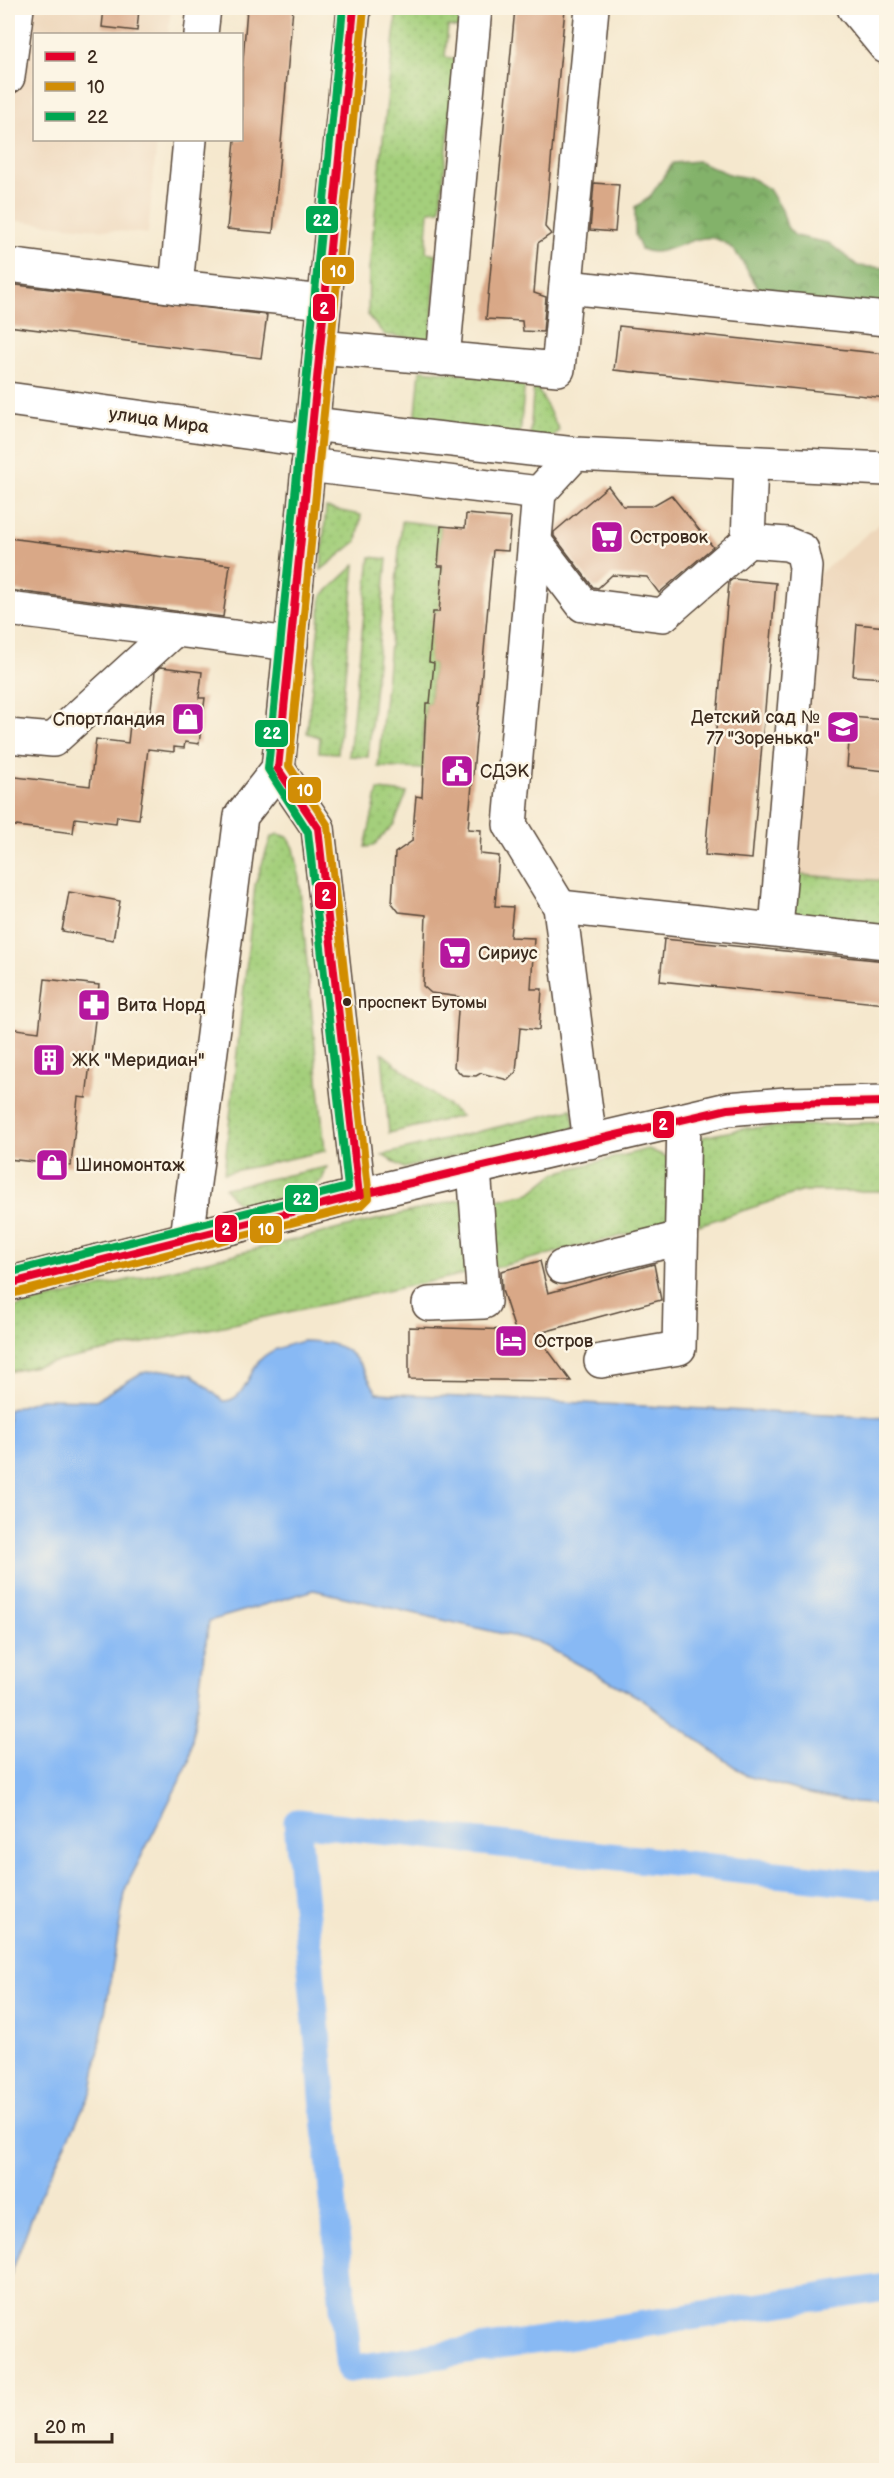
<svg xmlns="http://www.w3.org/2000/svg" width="894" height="2478" viewBox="0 0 894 2478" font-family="'Balsamiq Sans',sans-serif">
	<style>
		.built { fill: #eed7bb }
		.grass { fill: url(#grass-dots); stroke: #707c4c; stroke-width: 1.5 }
		.forest { fill: url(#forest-crowns); stroke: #5f6e44; stroke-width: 1.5 }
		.water { fill: #88b9f4; stroke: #627289; stroke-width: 1.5 }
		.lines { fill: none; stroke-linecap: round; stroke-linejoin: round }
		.canal { stroke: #88b9f4; stroke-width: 27 }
		.building { fill: #d9a887 }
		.minor-casing { stroke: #574638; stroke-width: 36 }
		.major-casing { stroke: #574638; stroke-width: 36 }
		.minor { stroke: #fff; stroke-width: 33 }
		.major { stroke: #fff; stroke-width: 33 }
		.bus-1-casing { stroke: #fcf5e5; stroke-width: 12 }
		.bus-2-casing { stroke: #fcf5e5; stroke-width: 12 }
		.bus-3-casing { stroke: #fcf5e5; stroke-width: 12 }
		.bus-1 { stroke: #e4002b; stroke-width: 8 }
		.bus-2 { stroke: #d18d06; stroke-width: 8 }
		.bus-3 { stroke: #00a651; stroke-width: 8 }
		.bus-dot { fill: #3b2a1e; stroke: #fcf5e5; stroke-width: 2 }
		.labels { text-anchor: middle; stroke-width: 5; stroke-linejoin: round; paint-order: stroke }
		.bus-label { font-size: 16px; fill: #3b2a1e; stroke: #fcf5e5; text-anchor: start }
		.street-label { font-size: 18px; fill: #3b2a1e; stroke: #fcf5e5 }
		.poi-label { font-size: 18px; fill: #3b2a1e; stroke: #fcf5e5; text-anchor: start }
		.line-badge { stroke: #fcf5e5; stroke-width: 2 }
		.badge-label { font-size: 16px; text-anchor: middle; font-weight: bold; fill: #fff }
	</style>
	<defs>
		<pattern id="grass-dots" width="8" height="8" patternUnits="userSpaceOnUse" patternTransform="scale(1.5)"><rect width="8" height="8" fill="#a4cf7b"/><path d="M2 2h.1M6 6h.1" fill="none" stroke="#8eb26a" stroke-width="1.8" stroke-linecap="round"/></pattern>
		<pattern id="forest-crowns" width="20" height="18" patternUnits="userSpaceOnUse" patternTransform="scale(1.5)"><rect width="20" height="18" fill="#83b26b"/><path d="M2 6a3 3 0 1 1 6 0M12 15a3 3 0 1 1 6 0" fill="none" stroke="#6c9157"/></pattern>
	</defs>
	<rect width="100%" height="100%" fill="#fcf5e5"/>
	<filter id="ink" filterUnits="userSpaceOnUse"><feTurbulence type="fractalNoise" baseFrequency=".0167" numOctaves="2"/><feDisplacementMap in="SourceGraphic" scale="12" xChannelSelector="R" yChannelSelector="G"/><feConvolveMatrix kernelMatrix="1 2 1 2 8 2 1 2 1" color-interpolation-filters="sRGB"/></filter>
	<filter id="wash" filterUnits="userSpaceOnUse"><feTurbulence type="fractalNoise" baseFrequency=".008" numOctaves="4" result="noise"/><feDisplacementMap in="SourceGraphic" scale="24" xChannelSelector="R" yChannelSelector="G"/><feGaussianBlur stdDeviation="1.35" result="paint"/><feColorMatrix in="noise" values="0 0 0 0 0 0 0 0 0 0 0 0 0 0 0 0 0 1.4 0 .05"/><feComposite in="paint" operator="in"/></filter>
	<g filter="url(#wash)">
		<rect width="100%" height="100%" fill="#f5e8ce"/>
		<g class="built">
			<polygon points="8,8 171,8 168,34 34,34 34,140 157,140 148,234 8,220"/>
			<polygon points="886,518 886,881 786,874 813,579"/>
		</g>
		<g class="grass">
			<polygon points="397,8 461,8 459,28 448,26 445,57 457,59 440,210 429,211 426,252 436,254 431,340 385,335 368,316 369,270"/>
			<polygon points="420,370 525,380 520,435 415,425"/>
			<polygon points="534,381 559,430 550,439 530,436"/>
			<polygon points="326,508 361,515 357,541 321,570"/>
			<polygon points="402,521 441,526 438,566 443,566 439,612 433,612 430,662 434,663 430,703 426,703 422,751 425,752 424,769 378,767"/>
			<polygon points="370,557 387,559 368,757 349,756"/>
			<polygon points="355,565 338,753 319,752 320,737 307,733 322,596"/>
			<polygon points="378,790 407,793 394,824 373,846 365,847"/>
			<polygon points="278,834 288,837 294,848 298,868 325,1151 224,1173 255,885 271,837"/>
			<polygon points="786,874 886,881 886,926 799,918 790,910"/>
			<polygon points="382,1053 461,1116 389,1133"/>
			<polygon points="572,1109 575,1128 404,1168 382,1155"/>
			<polygon points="886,1122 886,1191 803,1191 699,1225 695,1152 703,1137 747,1128"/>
			<polygon points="648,1149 667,1157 669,1224 490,1269 486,1219 497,1200 530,1193 555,1173"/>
			<polygon points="327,1167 322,1180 307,1191 247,1207 235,1201 225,1188"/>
			<polygon points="463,1199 466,1274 8,1372 8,1309"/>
		</g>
		<path class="forest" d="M698,161L731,175L751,178L769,189L782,210L787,227L795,236L829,243L858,266L886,268V314L761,292C752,280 745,264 736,253C703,214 672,264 641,249L635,235V207L649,198L673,163Z"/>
		<path class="water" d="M302,1341C351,1341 355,1355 377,1393L886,1418V1805L855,1803L810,1794L747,1776L640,1698L538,1642L314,1590L209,1621L189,1762L126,1887L92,2091L40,2195L8,2282V1410L41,1399L96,1400L141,1373L162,1370L192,1374L223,1401C245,1402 248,1371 262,1358C273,1348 289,1345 302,1341Z"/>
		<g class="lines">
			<polyline class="canal" points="886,1886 297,1822 349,2369 886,2287"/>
		</g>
		<g id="blocks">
			<g class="building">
				<polygon points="104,8 139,8 137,31 102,27"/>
				<polygon points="247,8 293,8 273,233 227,229 235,140 242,140 242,72"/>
				<polygon points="515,8 565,8 545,227 551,234 538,243 534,293 546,297 543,332 523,331 522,321 486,319"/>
				<polygon points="594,183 619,185 615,232 590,230"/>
				<polygon points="8,284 267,315 261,358 8,326"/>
				<polygon points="619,326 886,354 886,398 614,370"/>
				<polygon points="608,486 623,506 652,506 671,495 713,547 659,593 647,577 612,575 598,588 593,587 554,536 554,532"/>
				<polygon points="466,514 511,518 508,551 493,550 468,829 481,830 480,854 499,856 495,906 513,907 510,937 534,938 531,989 542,989 539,1030 520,1028 516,1072 508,1080 481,1073 476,1076 462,1075 454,1067 459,997 431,993 423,986 426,915 399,912 392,903 395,853 412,841 416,796 422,797 426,703 430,703 434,663 429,662 433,612 439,612 443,566 438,566 441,526 465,528"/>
				<polygon points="8,538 230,565 223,617 8,590"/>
				<polygon points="733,579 776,583 752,859 705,855 729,582"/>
				<polygon points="857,624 886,627 886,678 853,676"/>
				<polygon points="161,667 202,672 199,698 205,698 199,744 185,742 184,748 174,747 174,752 148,749 139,819 117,816 116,823 75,818 73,833 8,825 8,776 90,786 96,739 128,743 131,715 150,717 155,672"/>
				<polygon points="851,717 886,720 886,771 847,767"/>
				<polygon points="69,892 120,901 113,940 62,931"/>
				<polygon points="664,939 886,961 886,1004 660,981"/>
				<polygon points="45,979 99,985 86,1098 78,1097 71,1166 8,1159 8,1028 39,1032"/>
				<polygon points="540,1261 548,1293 654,1264 661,1300 536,1334 571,1381 409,1379 409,1327 515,1330 502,1290 501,1271"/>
			</g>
		</g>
	</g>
	<g filter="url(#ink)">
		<use href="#blocks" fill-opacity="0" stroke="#574638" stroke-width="1.5"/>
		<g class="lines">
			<defs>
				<g id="minor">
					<polyline points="854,8 886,47"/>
					<polyline points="201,34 204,8"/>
					<polyline points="8,77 17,8"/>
					<polyline points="190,140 176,287 325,302"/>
					<polyline points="8,265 176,287"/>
					<polyline points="566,287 886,319"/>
					<polyline points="320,347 558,369 592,8"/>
					<polyline points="443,359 475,8"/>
					<polyline points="8,399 311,441"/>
					<polyline points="312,424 575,454 886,469"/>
					<polyline points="575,454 539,493 510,825 560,907 590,1142"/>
					<polyline points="308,465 539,493"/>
					<polyline points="748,541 787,544 802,550 806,567 776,929"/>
					<polyline points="535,542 583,605 663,615 748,541 751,463"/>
					<polyline points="8,609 291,644"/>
					<polyline points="8,736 53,740 174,630"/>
					<polyline points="278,769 318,828 359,1195"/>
					<polyline points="560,907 886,942"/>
					<polyline points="187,1238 241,816 278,769 354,8"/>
					<polyline points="562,1267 681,1238"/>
					<polyline points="429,1304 484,1302 474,1169"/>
					<polyline points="601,1361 679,1348 684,1121"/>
				</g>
				<polyline id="major" points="8,1284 359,1195 728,1109 786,1104 886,1102"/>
			</defs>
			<use href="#minor" class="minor-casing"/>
			<use href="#major" class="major-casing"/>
			<use href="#minor" class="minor"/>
			<use href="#major" class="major"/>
			<defs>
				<g id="bus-1">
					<polyline points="354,8 278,769 318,828 359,1195"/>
					<polyline points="8,1284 359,1195 728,1109 786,1104 886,1102"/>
				</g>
				<polyline id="bus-2" points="11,1294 362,1205 369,1198 328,826 289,766 364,9"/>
				<polyline id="bus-3" points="8,1273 348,1187 308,832 268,769 343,8"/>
			</defs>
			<use href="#bus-1" class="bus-1-casing"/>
			<use href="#bus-2" class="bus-2-casing"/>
			<use href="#bus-3" class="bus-3-casing"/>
			<use href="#bus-1" class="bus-1"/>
			<use href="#bus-2" class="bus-2"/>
			<use href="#bus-3" class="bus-3"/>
		</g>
	</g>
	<defs>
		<symbol id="supermarket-square" viewBox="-11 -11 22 22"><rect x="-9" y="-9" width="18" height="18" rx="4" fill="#b5179e" stroke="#fcf5e5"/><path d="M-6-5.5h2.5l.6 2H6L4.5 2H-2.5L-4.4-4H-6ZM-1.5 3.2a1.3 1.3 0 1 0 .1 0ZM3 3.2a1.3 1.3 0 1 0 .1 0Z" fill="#fff"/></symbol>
		<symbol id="shop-square" viewBox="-11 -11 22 22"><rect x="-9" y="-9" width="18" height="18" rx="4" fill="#b5179e" stroke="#fcf5e5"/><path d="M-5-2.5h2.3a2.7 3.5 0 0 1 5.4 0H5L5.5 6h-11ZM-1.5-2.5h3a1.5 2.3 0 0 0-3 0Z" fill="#fff"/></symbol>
		<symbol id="school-square" viewBox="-11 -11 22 22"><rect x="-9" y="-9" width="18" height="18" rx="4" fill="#b5179e" stroke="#fcf5e5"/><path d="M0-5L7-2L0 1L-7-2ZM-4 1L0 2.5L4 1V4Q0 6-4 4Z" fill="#fff"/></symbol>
		<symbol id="civic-square" viewBox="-11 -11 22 22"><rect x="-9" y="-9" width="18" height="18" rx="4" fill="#b5179e" stroke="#fcf5e5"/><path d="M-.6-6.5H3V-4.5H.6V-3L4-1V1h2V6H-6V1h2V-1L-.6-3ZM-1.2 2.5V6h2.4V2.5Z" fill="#fff"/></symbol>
		<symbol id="pharmacy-square" viewBox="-11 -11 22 22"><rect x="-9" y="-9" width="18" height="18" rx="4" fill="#b5179e" stroke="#fcf5e5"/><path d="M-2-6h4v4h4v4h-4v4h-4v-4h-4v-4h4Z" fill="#fff"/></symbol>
		<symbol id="building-square" viewBox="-11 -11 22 22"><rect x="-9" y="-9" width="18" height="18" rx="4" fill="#b5179e" stroke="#fcf5e5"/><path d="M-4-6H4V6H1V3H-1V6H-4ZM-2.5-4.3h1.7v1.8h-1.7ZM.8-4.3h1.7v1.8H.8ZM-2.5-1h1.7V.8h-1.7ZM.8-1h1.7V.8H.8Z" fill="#fff"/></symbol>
		<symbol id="hotel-square" viewBox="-11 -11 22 22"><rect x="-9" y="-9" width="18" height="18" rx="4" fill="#b5179e" stroke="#fcf5e5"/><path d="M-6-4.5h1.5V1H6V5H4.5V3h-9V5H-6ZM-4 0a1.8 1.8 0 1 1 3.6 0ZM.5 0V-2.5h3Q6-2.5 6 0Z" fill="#fff"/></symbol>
	</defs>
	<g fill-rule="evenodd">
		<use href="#supermarket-square" x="588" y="518" width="38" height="38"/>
		<use href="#shop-square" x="169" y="700" width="38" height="38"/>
		<use href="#school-square" x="824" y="708" width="38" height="38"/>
		<use href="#civic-square" x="438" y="752" width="38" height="38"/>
		<use href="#supermarket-square" x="436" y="934" width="38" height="38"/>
		<use href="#pharmacy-square" x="75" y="986" width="38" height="38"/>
		<use href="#building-square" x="30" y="1041" width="38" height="38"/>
		<use href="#shop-square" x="33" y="1146" width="38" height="38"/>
		<use href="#hotel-square" x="492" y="1322" width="38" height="38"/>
	</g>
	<circle class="bus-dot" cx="347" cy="1002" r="5"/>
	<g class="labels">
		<g class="bus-label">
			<text x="358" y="1008">проспект Бутомы</text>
		</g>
		<g class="street-label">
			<text transform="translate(159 420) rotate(8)" y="6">улица Мира</text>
		</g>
		<g class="poi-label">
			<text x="630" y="543">Островок</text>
			<text x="820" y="723" text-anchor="end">Детский сад №<tspan x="820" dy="21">77 "Зоренька"</tspan></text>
			<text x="165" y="725" text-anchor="end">Спортландия</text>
			<text x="480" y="777">СДЭК</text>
			<text x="478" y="959">Сириус</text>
			<text x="117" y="1011">Вита Норд</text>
			<text x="72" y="1066">ЖК "Меридиан"</text>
			<text x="75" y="1171">Шиномонтаж</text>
			<text x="534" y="1347">Остров</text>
		</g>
	</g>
	<g class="line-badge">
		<rect x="305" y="205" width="34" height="29" rx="6" fill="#00a651"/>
		<rect x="321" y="256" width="34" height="29" rx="6" fill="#d18d06"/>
		<rect x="312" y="293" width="24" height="29" rx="6" fill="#e4002b"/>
		<rect x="254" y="719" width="35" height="29" rx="6" fill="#00a651"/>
		<rect x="287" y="776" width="35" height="28" rx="6" fill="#d18d06"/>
		<rect x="314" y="881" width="23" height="29" rx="6" fill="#e4002b"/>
		<rect x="652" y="1110" width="23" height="29" rx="6" fill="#e4002b"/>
		<rect x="284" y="1184" width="35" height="29" rx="6" fill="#00a651"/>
		<rect x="214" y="1214" width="24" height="29" rx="6" fill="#e4002b"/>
		<rect x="249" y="1215" width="34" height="29" rx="6" fill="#d18d06"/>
	</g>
	<g class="badge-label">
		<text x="322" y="226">22</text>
		<text x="338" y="277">10</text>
		<text x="324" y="314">2</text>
		<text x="272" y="739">22</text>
		<text x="305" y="796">10</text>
		<text x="326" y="901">2</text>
		<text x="663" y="1130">2</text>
		<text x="302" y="1205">22</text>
		<text x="226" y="1235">2</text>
		<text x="266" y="1235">10</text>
	</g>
	<rect width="894" height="2478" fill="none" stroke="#fcf5e5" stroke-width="30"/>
	<rect x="33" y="33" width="210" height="108" fill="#fcf5e5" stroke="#afa495" stroke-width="1.5"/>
	<rect x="45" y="52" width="30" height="9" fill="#e4002b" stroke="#afa495" stroke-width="1.5"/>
	<text x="87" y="63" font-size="18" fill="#3b2a1e">2</text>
	<rect x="45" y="82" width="30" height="9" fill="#d18d06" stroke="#afa495" stroke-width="1.5"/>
	<text x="87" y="93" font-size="18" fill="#3b2a1e">10</text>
	<rect x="45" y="112" width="30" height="9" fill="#00a651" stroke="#afa495" stroke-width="1.5"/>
	<text x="87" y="123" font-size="18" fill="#3b2a1e">22</text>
	<path d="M36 2433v9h76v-9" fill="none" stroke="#3b2a1e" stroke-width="3"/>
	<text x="45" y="2433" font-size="18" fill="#3b2a1e" stroke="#fcf5e5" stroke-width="4.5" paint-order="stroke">20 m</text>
</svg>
